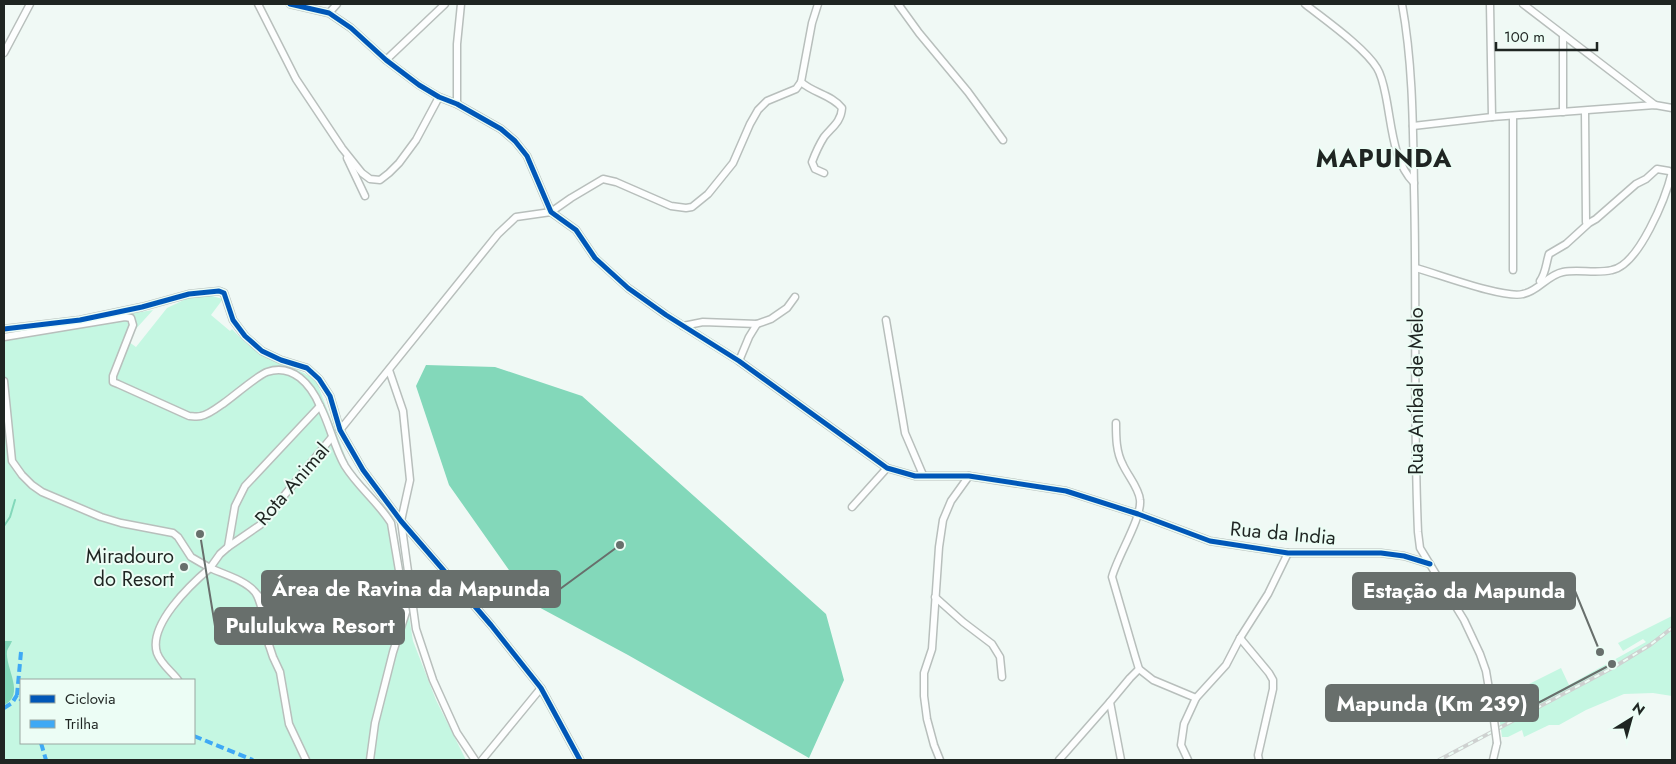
<svg xmlns="http://www.w3.org/2000/svg" width="1676" height="764" viewBox="0 0 1676 764" font-family="Jost,sans-serif">
	<style>
		.green { fill: #c5f7e2; fill-rule: evenodd }
		.water { fill: #83d8ba }
		.lines { fill: none; stroke-linecap: round; stroke-linejoin: round }
		.stream { stroke: #83d8ba; stroke-width: 2 }
		.minor-casing { stroke: #b8bfbc; stroke-width: 9 }
		.minor { stroke: #fdfefe; stroke-width: 6 }
		.rail-casing { stroke: #ced1d0; stroke-width: 4 }
		.rail { stroke: #ecfdf5; stroke-width: 2; stroke-dasharray: 5.5; stroke-linecap: butt }
		.minor-bridge-casing { stroke: #b8bfbc; stroke-width: 9; stroke-linecap: butt }
		.minor-bridge { stroke: #fdfefe; stroke-width: 6 }
		.quiet { stroke: #3fa9f5; stroke-width: 4; stroke-dasharray: 8 4; stroke-linecap: butt }
		.cycleway-casing { stroke: #ecfdf5; stroke-width: 8 }
		.cycleway { stroke: #0057b8; stroke-width: 5 }
		.poi-dot { fill: #686f6c; stroke: #ecfdf5; stroke-width: 2 }
		.labels { text-anchor: middle; stroke-width: 4; stroke-linejoin: round; paint-order: stroke }
		.street-label { font-size: 20px; fill: #1f2522; stroke: #ecfdf5 }
		.poi-label { font-size: 20px; fill: #1f2522; stroke: #ecfdf5; text-anchor: end }
		.district-label { font-size: 25px; font-weight: bold; letter-spacing: 1px; fill: #1f2522; stroke: #ecfdf5 }
		.leader { fill: none; stroke: #686f6c; stroke-width: 2 }
		.callout-dot { fill: #686f6c; stroke: #ecfdf5; stroke-width: 2 }
		.callout { fill: #686f6c; stroke: #686f6c; stroke-width: 2 }
		.callout-label { font-size: 21px; text-anchor: middle; font-weight: bold; fill: #fff }
	</style>
	<rect width="100%" height="100%" fill="#f0f9f5"/>
	<g class="green">
		<path d="M208,295L223,299L211,315L230,331L232,329C244,342 256,353 272,360C288,368 304,369 317,383L349,466L391,517L394,524L413,641L436,700L466,760H4V332L57,326L153,310L134,331L129,342L136,347L167,308L188,298ZM21,680H194V743H21Z"/>
		<polygon points="1672,616 1672,696 1653,693 1624,694 1586,710 1559,725 1549,725 1524,737 1522,730 1508,737 1502,737 1499,715 1520,705 1517,690 1561,668 1569,685 1646,642 1643,639 1623,651 1618,643"/>
	</g>
	<g class="water">
		<polygon points="426,365 495,367 582,396 826,614 844,680 809,758 628,655 533,604 449,485 416,386"/>
		<path d="M4,641H12C11,644 8,648 7,651C5,668 26,695 4,705Z"/>
	</g>
	<g class="lines">
		<polyline class="stream" points="4,526 10,517 15,500"/>
		<defs>
			<g id="minor">
				<polyline points="258,4 296,79 342,148 362,173 370,179 380,180 389,173 399,163 416,140 439,97"/>
				<polyline points="290,4 329,13 351,28 386,60 419,85 439,97 457,104 501,129 515,141 527,156 551,212 576,230 595,258 628,288 666,315 739,361 887,468 915,476 969,476 1066,491 1138,514 1210,541 1288,553 1381,553 1404,556 1430,564"/>
				<path d="M818,4L812,23L801,82C813,93 832,95 842,108C841,122 832,127 824,137C819,145 815,154 812,162L815,169L824,173"/>
				<polyline points="898,4 919,33 968,92 1003,140"/>
				<path d="M1305,4C1325,20 1364,47 1377,68C1382,76 1384,87 1386,97C1392,127 1393,161 1414,183"/>
				<path d="M1402,4C1413,64 1413,127 1414,188C1417,303 1413,418 1418,532L1420,548L1464,620L1480,654L1486,671L1493,713"/>
				<polyline points="1490,4 1492,117"/>
				<polyline points="1523,4 1655,105"/>
				<polyline points="329,13 337,4"/>
				<polyline points="4,53 30,4"/>
				<polyline points="386,60 445,4"/>
				<polyline points="457,104 457,44 461,4"/>
				<polyline points="1585,111 1586,222"/>
				<polyline points="1563,112 1563,35"/>
				<polyline points="1413,126 1492,117 1655,105 1672,108"/>
				<polyline points="347,158 365,196"/>
				<path d="M1416,268C1438,274 1504,299 1523,294C1539,291 1547,275 1563,272C1579,269 1596,274 1612,270C1639,265 1666,197 1672,172"/>
				<polyline points="1513,270 1513,116"/>
				<path d="M1540,281C1546,273 1546,263 1549,254L1566,244L1589,223L1596,219L1636,184L1646,179L1657,169L1669,171"/>
				<polyline points="886,320 905,433 923,475"/>
				<polyline points="683,326 703,322 757,324 771,319 787,308 795,297"/>
				<polyline points="4,329 80,320 142,307 189,294 219,291 224,293 233,320 245,336 262,351 281,360 307,368 319,379 330,396 340,430 363,470 401,521 491,625 541,688 580,760"/>
				<path d="M4,337L125,317L131,318L133,325L113,376V382L118,384L189,416C192,416 197,417 201,416C208,415 217,408 224,403C234,396 258,375 267,372C293,363 311,385 320,406"/>
				<polyline points="739,361 749,337 757,324"/>
				<polyline points="389,370 403,411 410,480 401,521 416,629 433,680 457,733 475,760"/>
				<path d="M4,381L12,461L22,475L32,485L42,492L101,517L121,523L173,533L178,537L191,557L210,568C190,585 148,625 157,653C161,664 171,671 178,680"/>
				<path d="M1116,423C1116,437 1116,452 1123,465C1128,476 1139,488 1140,500C1142,518 1117,557 1112,577L1135,656L1139,669L1153,680L1196,698"/>
				<polyline points="340,430 498,234 516,217 551,212 571,198 603,179 616,182 671,206 686,208 692,207 708,194 733,163 750,124 758,110 767,101 796,89 801,82"/>
				<polyline points="852,507 887,468"/>
				<path d="M228,547L235,506L245,486L320,406C330,425 334,447 345,466C358,487 378,502 391,523L406,612L393,652L375,723L370,760"/>
				<path d="M255,592C274,612 279,618 269,645C268,634 261,600 255,592C245,580 223,574 210,568L220,554L228,547L260,525L332,437"/>
				<polyline points="935,597 963,622 992,644 1000,657 1002,677"/>
				<polyline points="1240,638 1269,673 1273,680 1273,689 1258,755 1259,760"/>
				<polyline points="269,645 273,657 280,672 289,724 306,760"/>
				<polyline points="482,760 541,688"/>
				<polyline points="940,760 934,745 927,719 924,696 924,673 932,649 939,547 943,520 951,501 969,476"/>
				<polyline points="1059,760 1110,702"/>
				<polyline points="1121,760 1110,702 1130,678 1139,669"/>
				<polyline points="1188,760 1181,745 1184,724 1196,698 1226,665 1240,638 1268,594 1288,553"/>
				<polyline points="1493,760 1497,743"/>
			</g>
		</defs>
		<use href="#minor" class="minor-casing"/>
		<use href="#minor" class="minor"/>
		<defs>
			<polyline id="rail" points="1439,760 1614,667 1650,645 1672,628"/>
		</defs>
		<use href="#rail" class="rail-casing"/>
		<use href="#rail" class="rail"/>
		<defs>
			<polyline id="minor-bridge" points="1493,713 1497,743"/>
		</defs>
		<use href="#minor-bridge" class="minor-bridge-casing"/>
		<use href="#minor-bridge" class="minor-bridge"/>
		<g class="quiet">
			<polyline points="21,652 17,695 21,700"/>
			<polyline points="4,708 12,703 17,695"/>
			<polyline points="194,736 253,760"/>
			<polyline points="41,743 46,760"/>
		</g>
		<defs>
			<g id="cycleway">
				<polyline points="290,4 329,13 351,28 386,60 419,85 439,97 457,104 501,129 515,141 527,156 551,212 576,230 595,258 628,288 666,315 739,361 887,468 915,476 969,476 1066,491 1138,514 1210,541 1288,553 1381,553 1404,556 1430,564"/>
				<polyline points="4,329 80,320 142,307 189,294 219,291 224,293 233,320 245,336 262,351 281,360 307,368 319,379 330,396 340,430 363,470 401,521 491,625 541,688 580,760"/>
			</g>
		</defs>
		<use href="#cycleway" class="cycleway-casing"/>
		<use href="#cycleway" class="cycleway"/>
	</g>
	<circle class="poi-dot" cx="184" cy="567" r="5"/>
	<g class="labels">
		<g class="street-label">
			<text transform="translate(1416 391) rotate(-90)" y="7">Rua Aníbal de Melo</text>
			<text transform="translate(292 484) rotate(-49)" y="7">Rota Animal</text>
			<text transform="translate(1283 533) rotate(5)" y="7">Rua da India</text>
		</g>
		<g class="poi-label">
			<text x="174" y="563">Miradouro<tspan x="174" dy="23">do Resort</tspan></text>
		</g>
		<g class="district-label">
			<text x="1384" y="167">MAPUNDA</text>
		</g>
	</g>
	<path class="leader" d="M620 545L560 589M1600 652L1575 591M200 534L215 626M1612 664L1538 703"/>
	<g class="callout-dot">
		<circle cx="620" cy="545" r="5"/>
		<circle cx="1600" cy="652" r="5"/>
		<circle cx="200" cy="534" r="5"/>
		<circle cx="1612" cy="664" r="5"/>
	</g>
	<g class="callout">
		<rect x="262" y="571" width="298" height="36" rx="5"/>
		<rect x="1353" y="573" width="222" height="36" rx="5"/>
		<rect x="215" y="608" width="189" height="36" rx="5"/>
		<rect x="1326" y="685" width="212" height="36" rx="5"/>
	</g>
	<g class="callout-label">
		<text x="411" y="596">Área de Ravina da Mapunda</text>
		<text x="1464" y="598">Estação da Mapunda</text>
		<text x="310" y="633">Pululukwa Resort</text>
		<text x="1432" y="711">Mapunda (Km 239)</text>
	</g>
	<rect width="1676" height="764" fill="none" stroke="#1f2522" stroke-width="10"/>
	<rect x="20" y="679" width="175" height="65" fill="#ecfdf5" stroke="#9aa7a1"/>
	<rect x="30" y="695" width="25" height="8" fill="#0057b8" stroke="#9aa7a1"/>
	<text x="65" y="704" font-size="15" fill="#1f2522">Ciclovia</text>
	<rect x="30" y="720" width="25" height="8" fill="#3fa9f5" stroke="#9aa7a1"/>
	<text x="65" y="729" font-size="15" fill="#1f2522">Trilha</text>
	<g transform="translate(1631 719) rotate(37)" stroke="#ecfdf5" stroke-width="4" paint-order="stroke">
	<path d="M0-4L9 19L0 12L-9 19Z" fill="#1f2522"/>
	<text y="-8" font-size="14" font-weight="bold" text-anchor="middle" fill="#1f2522">N</text>
	</g>
	<path d="M1496 42v8h101v-8" fill="none" stroke="#1f2522" stroke-width="2.5"/>
	<text x="1504" y="42" font-size="15" fill="#1f2522" stroke="#ecfdf5" stroke-width="4" paint-order="stroke">100 m</text>
</svg>
